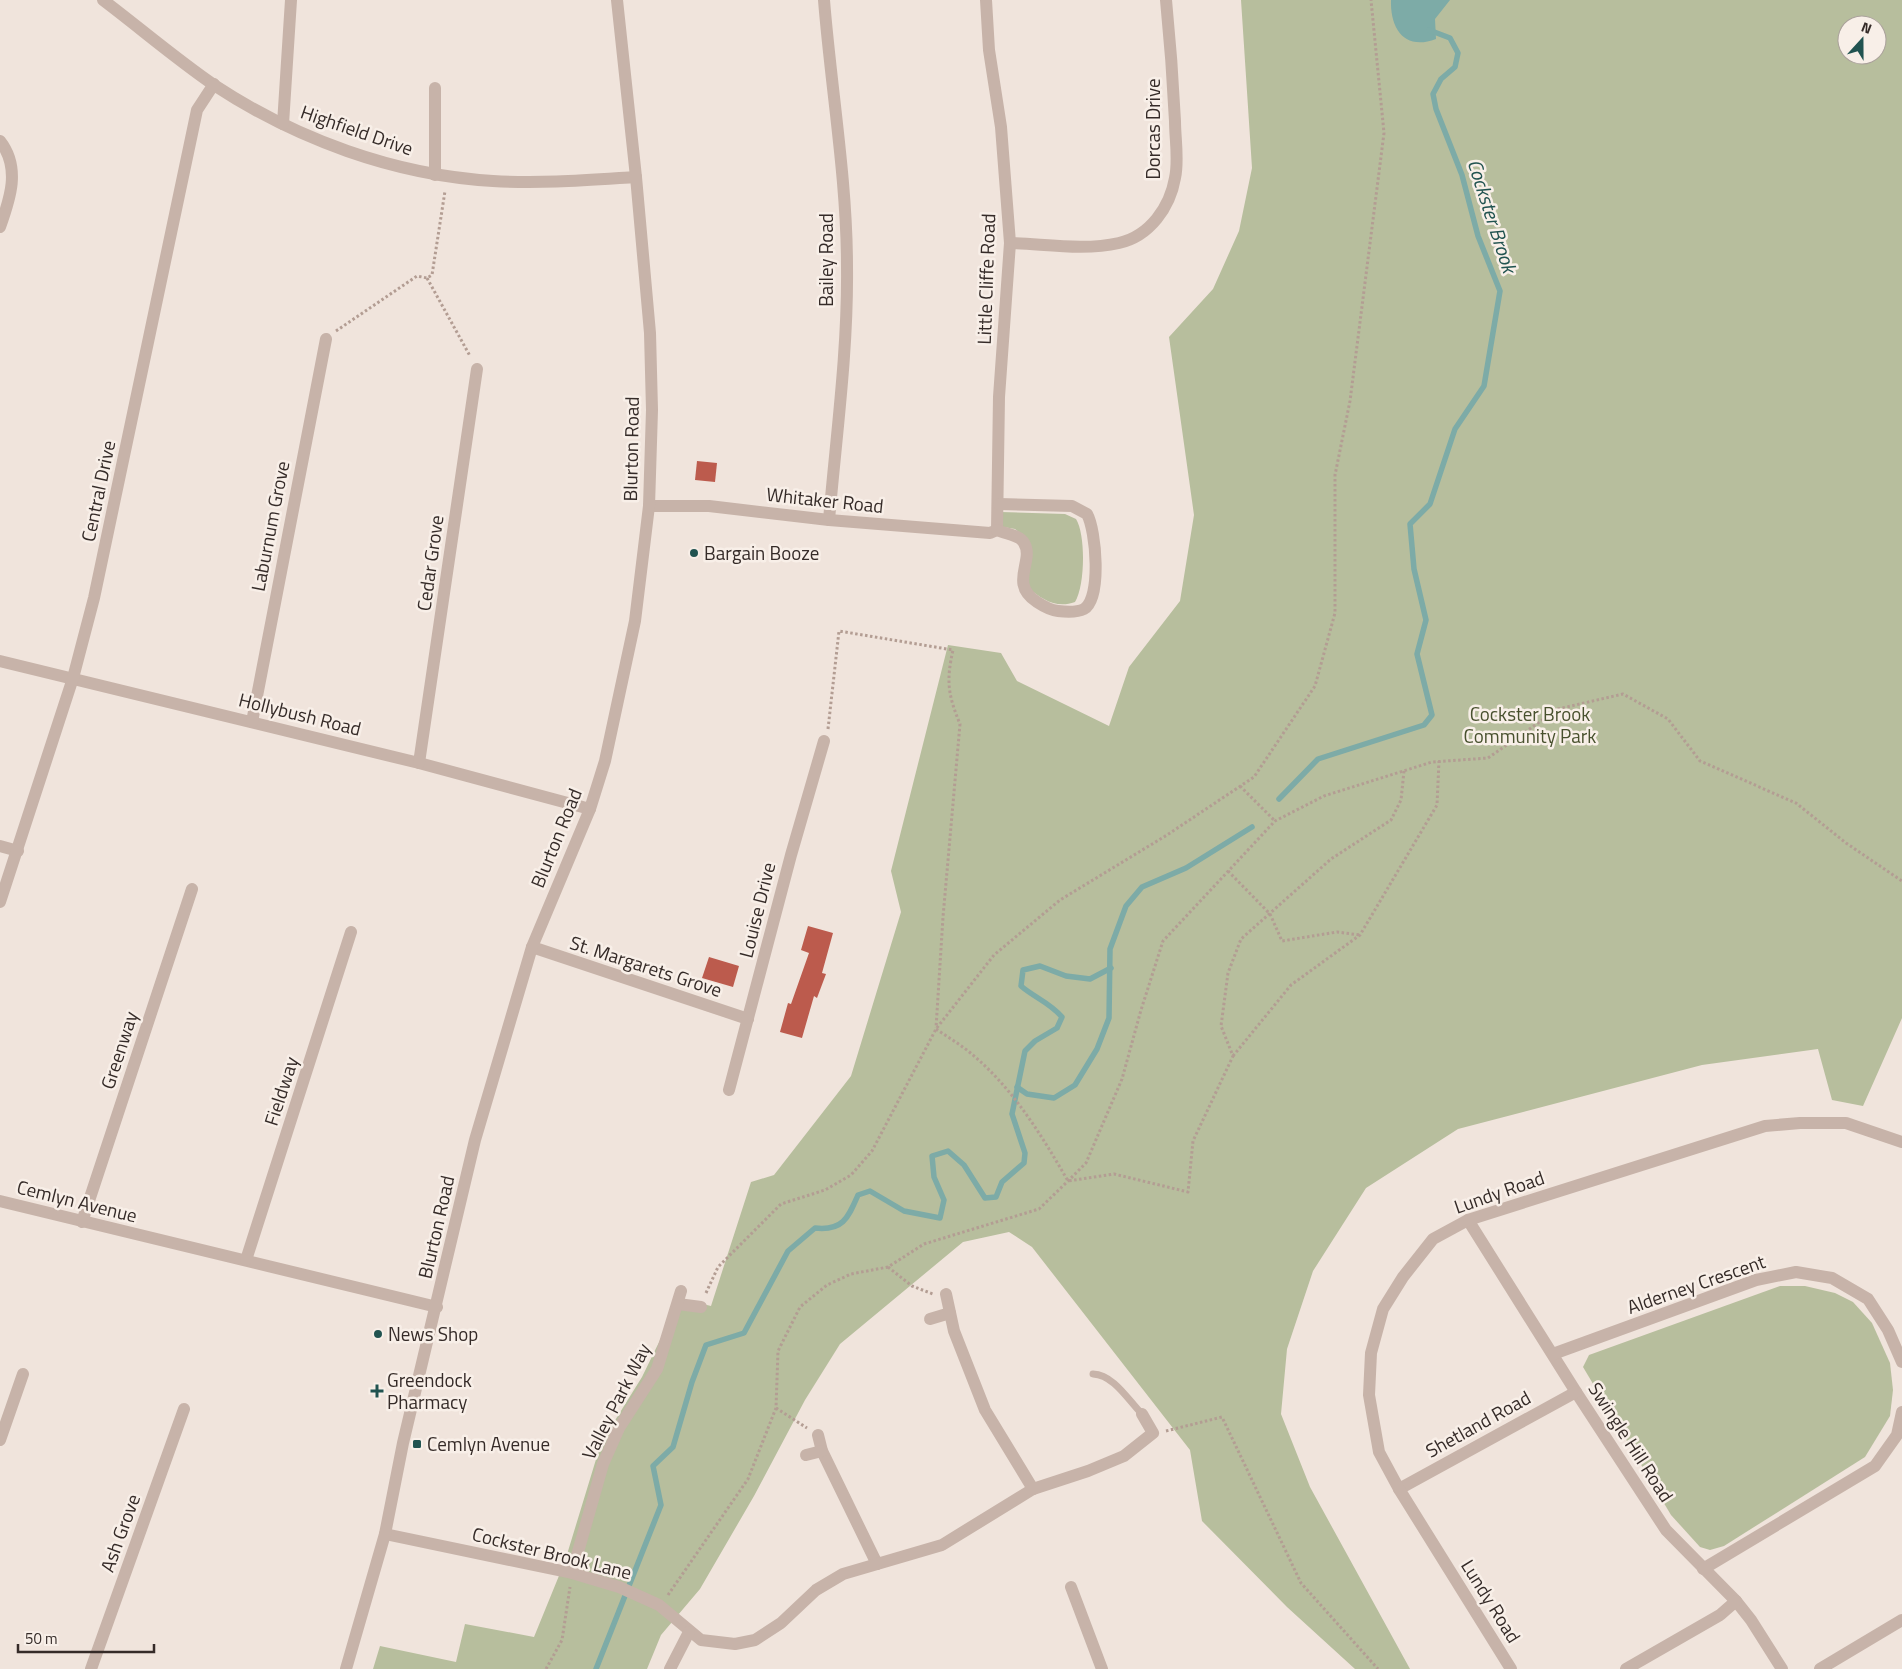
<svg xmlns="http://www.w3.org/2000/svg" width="1902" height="1669" viewBox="0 0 1902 1669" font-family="'Titillium Web',sans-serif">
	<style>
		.green { fill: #b7be9d; fill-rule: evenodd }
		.water { fill: #7daba7 }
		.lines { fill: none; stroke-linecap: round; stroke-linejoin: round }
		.stream { stroke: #7daba7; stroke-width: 5.5 }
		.building { fill: #bc5b4d }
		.path { stroke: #b39d93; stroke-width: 3; stroke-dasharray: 2.5 2.5; stroke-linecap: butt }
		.service { stroke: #c7b3a9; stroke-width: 7 }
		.minor { stroke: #c7b3a9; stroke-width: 12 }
		.tertiary { stroke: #c7b3a9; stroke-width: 12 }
		.poi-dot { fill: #215350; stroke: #f8efe8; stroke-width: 2 }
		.labels { text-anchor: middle; stroke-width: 5; stroke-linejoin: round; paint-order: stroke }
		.street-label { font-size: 19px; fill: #352b28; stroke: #f8efe8 }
		.poi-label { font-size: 19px; fill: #352b28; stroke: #f8efe8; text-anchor: start }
		.park-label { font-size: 19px; fill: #48512e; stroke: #f8efe8 }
		.water-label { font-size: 20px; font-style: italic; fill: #215350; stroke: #f8efe8 }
	</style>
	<rect width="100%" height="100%" fill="#f0e4dc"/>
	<g class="green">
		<path d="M1241,0H1902V1018L1863,1106L1832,1100L1818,1049L1702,1065L1458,1129L1366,1188L1313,1271L1287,1349L1281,1414L1310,1487L1410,1669H1355L1287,1607L1202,1521L1190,1450L1032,1247L1009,1232L963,1242L840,1344L805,1400L754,1496L700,1589L661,1635L647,1669H373L380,1646L456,1662L465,1624L534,1637L565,1561L601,1443L642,1377L663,1334L674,1297L711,1306L751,1182L774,1175L851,1076L901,912L891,871L948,645L1001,653L1017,681L1109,726L1129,667L1180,601L1194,515L1169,337L1213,289L1239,231L1252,168ZM1847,25H1877V55H1847Z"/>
		<path d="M1001,512L1065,514L1076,519C1086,535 1085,586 1075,602C1056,609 1042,599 1028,588L1026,538L1015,529L1003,527Z"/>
		<polygon points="1780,1286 1805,1286 1835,1293 1853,1302 1872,1323 1890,1363 1893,1390 1890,1416 1865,1457 1724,1546 1710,1550 1700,1547 1671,1515 1583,1367 1589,1355"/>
	</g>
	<path class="water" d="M1391,0H1450L1435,19L1436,39C1405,51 1390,29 1391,0Z"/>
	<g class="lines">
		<g class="stream">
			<polyline points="1279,799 1318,759 1424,725 1432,715 1417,654 1426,620 1414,569 1410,524 1430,504 1455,429 1484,386 1500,291 1478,236 1462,175 1436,109 1433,94 1441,79 1455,67 1458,53 1450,38 1429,30"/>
			<polyline points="1017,1087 1027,1094 1054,1098 1075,1085 1097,1049 1109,1018 1110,949 1126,906 1142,887 1186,868 1252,827"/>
			<path d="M596,1669L661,1505L653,1466L673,1447L692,1382L706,1345L744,1333L788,1251L815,1228C843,1231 848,1218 858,1195L870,1191L904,1211L940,1218L944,1200L934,1177L932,1156L948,1151L964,1165L985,1198L996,1197L1002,1182L1024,1163L1025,1153L1012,1114L1025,1051L1035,1041L1057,1028L1062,1017C1049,1002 1035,998 1021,986L1023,970L1040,966L1066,976L1090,979L1111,968"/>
		</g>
	</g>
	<g class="building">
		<polygon points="697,461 717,463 715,482 695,480"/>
		<polygon points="808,926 833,933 822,973 826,974 817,998 814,996 802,1038 780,1032 788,1003 791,1004 809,953 801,950"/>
		<polygon points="709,957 739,966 733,987 702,978"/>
	</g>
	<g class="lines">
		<g class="path">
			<polyline points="427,278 470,356"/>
			<polyline points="336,331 417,276 427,278 432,275 445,191"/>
			<path d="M828,729L839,631L953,650C946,681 948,695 960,724L943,917L936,1028"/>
			<polyline points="1240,786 1275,821"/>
			<polyline points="1228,871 1270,914 1282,941 1337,932 1360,935"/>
			<path d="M936,1029C949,1038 963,1046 974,1056C1014,1090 1042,1136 1068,1181L1114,1174L1188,1192L1193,1141L1233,1056L1221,1026L1228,973L1241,939L1331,859L1391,820L1401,800L1404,771"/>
			<polyline points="1233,1056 1291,985 1360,935 1437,805 1439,761"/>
			<polyline points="888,1267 912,1286 933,1294"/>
			<polyline points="706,1293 718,1267 781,1204 825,1190 851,1175 872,1151 936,1029 994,955 1060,900 1167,835 1254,777 1315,686 1335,613 1335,475 1350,401 1384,133 1371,0"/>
			<polyline points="776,1408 807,1428"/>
			<polyline points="1166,1431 1222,1417 1301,1583 1378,1669"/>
			<polyline points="668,1595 748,1479 776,1408 778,1351 800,1307 827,1285 851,1274 888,1267 924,1244 1039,1209 1068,1181 1086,1163 1122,1079 1141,1010 1163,941 1275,821 1324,796 1432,762 1488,758 1558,709 1623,694 1668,719 1700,761 1796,803 1846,843 1902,881"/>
			<polyline points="546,1669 562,1640 570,1587"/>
		</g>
		<path class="service" d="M1093,1374C1114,1375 1128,1400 1142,1414"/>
		<g class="minor">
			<path d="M103,0C140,28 176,59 214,85C296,139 394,175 493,181C541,184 589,180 636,177"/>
			<path d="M824,0C831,88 847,179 847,267C848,351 836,437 829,520"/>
			<polyline points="986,0 989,50 1001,127 1010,243 999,397 997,530"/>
			<polyline points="283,124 291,0"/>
			<path d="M0,141C21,168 10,199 0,227"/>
			<polyline points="435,175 435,88"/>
			<path d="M1010,243C1045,244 1084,251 1119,243C1150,236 1170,207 1175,178C1179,160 1175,139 1175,121C1173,80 1170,40 1166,0"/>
			<polyline points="649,506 709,506 829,520 990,533 997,530"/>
			<path d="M997,530C1005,534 1020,535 1024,543C1035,561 1008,583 1037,602C1043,606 1050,610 1058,611C1066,612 1076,613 1084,609C1102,598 1096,530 1087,514L1072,506L999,504"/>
			<polyline points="0,661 419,763 590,809"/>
			<polyline points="252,722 326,339"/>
			<polyline points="419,763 477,369"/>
			<polyline points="0,846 18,851"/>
			<polyline points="0,902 73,678 94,598 197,110 214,84"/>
			<polyline points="532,947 748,1019"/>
			<polyline points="729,1090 791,855 824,741"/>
			<polyline points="0,1201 437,1307"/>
			<polyline points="1468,1220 1576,1392 1666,1530 1736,1601 1751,1620 1782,1669"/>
			<polyline points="82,1222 192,889"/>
			<polyline points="246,1260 351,932"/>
			<polyline points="946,1294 954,1331 985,1410 1033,1489"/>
			<polyline points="678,1304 701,1307"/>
			<polyline points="930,1319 950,1313"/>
			<polyline points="1553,1354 1756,1280 1796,1272 1832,1278 1868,1299 1888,1330 1902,1362"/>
			<polyline points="818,1435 822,1451 877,1564"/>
			<polyline points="0,1440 23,1374"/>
			<polyline points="806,1455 822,1451"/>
			<polyline points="1399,1489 1576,1392"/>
			<polyline points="385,1534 572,1573 619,1587 659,1605 701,1640 735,1644 755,1640 781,1623 816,1590 843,1574 942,1545 1033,1489 1088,1471 1124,1456 1153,1433 1142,1414"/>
			<polyline points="1703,1569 1875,1466 1897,1435 1902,1412"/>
			<polyline points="572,1573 603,1464 619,1428 657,1369 681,1291"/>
			<polyline points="1071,1587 1102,1669"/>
			<polyline points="91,1669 184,1409"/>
			<polyline points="670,1669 689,1632"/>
			<polyline points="1511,1669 1399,1489 1379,1452 1369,1395 1371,1353 1383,1309 1403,1277 1433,1239 1468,1220 1765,1126 1800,1123 1846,1123 1902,1142"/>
			<polyline points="1626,1669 1720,1615 1736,1601"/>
			<polyline points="1820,1669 1902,1620"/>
		</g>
		<polyline class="tertiary" points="346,1669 385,1534 403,1443 475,1140 532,947 590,809 605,761 635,621 649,506 652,410 650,333 636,177 617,0"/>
	</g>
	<g class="poi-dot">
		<circle cx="694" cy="553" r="5"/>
		<circle cx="378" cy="1334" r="5"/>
		<path d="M374.5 1383.5h5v5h5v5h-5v5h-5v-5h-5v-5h5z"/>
		<rect x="412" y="1439" width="10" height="10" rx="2.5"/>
	</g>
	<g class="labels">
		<g class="street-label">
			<text transform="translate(1153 129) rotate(-90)" y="7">Dorcas Drive</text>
			<text transform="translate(357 130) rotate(19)" y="7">Highfield Drive</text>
			<text transform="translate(826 260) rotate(-90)" y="7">Bailey Road</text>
			<text transform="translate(986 279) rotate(-88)" y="7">Little Cliffe Road</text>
			<text transform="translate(631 449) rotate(-89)" y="7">Blurton Road</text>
			<text transform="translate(98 491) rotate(-78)" y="7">Central Drive</text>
			<text transform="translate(825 500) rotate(6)" y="7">Whitaker Road</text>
			<text transform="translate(270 526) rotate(-79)" y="7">Laburnum Grove</text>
			<text transform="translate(430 563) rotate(-82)" y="7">Cedar Grove</text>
			<text transform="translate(300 714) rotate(14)" y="7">Hollybush Road</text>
			<text transform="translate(556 838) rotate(-68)" y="7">Blurton Road</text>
			<text transform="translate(757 910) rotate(-76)" y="7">Louise Drive</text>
			<text transform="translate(646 966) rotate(18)" y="7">St. Margarets Grove</text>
			<text transform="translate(119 1050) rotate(-72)" y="7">Greenway</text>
			<text transform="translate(281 1091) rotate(-72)" y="7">Fieldway</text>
			<text transform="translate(1499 1192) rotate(-19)" y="7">Lundy Road</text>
			<text transform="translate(77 1201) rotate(14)" y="7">Cemlyn Avenue</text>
			<text transform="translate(436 1227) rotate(-77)" y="7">Blurton Road</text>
			<text transform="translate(1696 1284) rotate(-19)" y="7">Alderney Crescent</text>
			<text transform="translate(616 1401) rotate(-63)" y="7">Valley Park Way</text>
			<text transform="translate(1478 1424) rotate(-29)" y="7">Shetland Road</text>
			<text transform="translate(1631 1442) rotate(57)" y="7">Swingle Hill Road</text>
			<text transform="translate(120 1533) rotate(-70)" y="7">Ash Grove</text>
			<text transform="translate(552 1553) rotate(14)" y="7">Cockster Brook Lane</text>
			<text transform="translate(1491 1601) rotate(58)" y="7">Lundy Road</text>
		</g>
		<g class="poi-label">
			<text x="704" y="560">Bargain Booze</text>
			<text x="388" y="1341">News Shop</text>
			<text x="387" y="1387">Greendock<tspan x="387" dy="22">Pharmacy</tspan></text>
			<text x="427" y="1451">Cemlyn Avenue</text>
		</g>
		<g class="park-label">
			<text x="1530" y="721">Cockster Brook<tspan x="1530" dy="22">Community Park</tspan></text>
		</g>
		<g class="water-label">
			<text transform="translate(1492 216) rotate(72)" y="7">Cockster Brook</text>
		</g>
	</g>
	<g transform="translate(1862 40) rotate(21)"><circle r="24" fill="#f8efe8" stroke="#aaa19b"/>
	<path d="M0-4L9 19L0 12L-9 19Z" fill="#215350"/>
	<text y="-8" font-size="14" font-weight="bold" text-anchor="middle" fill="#352b28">N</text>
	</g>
	<path d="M18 1644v8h136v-8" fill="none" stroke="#352b28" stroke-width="2.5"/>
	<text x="25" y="1644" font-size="15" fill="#352b28" stroke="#f8efe8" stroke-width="4" paint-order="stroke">50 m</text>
</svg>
